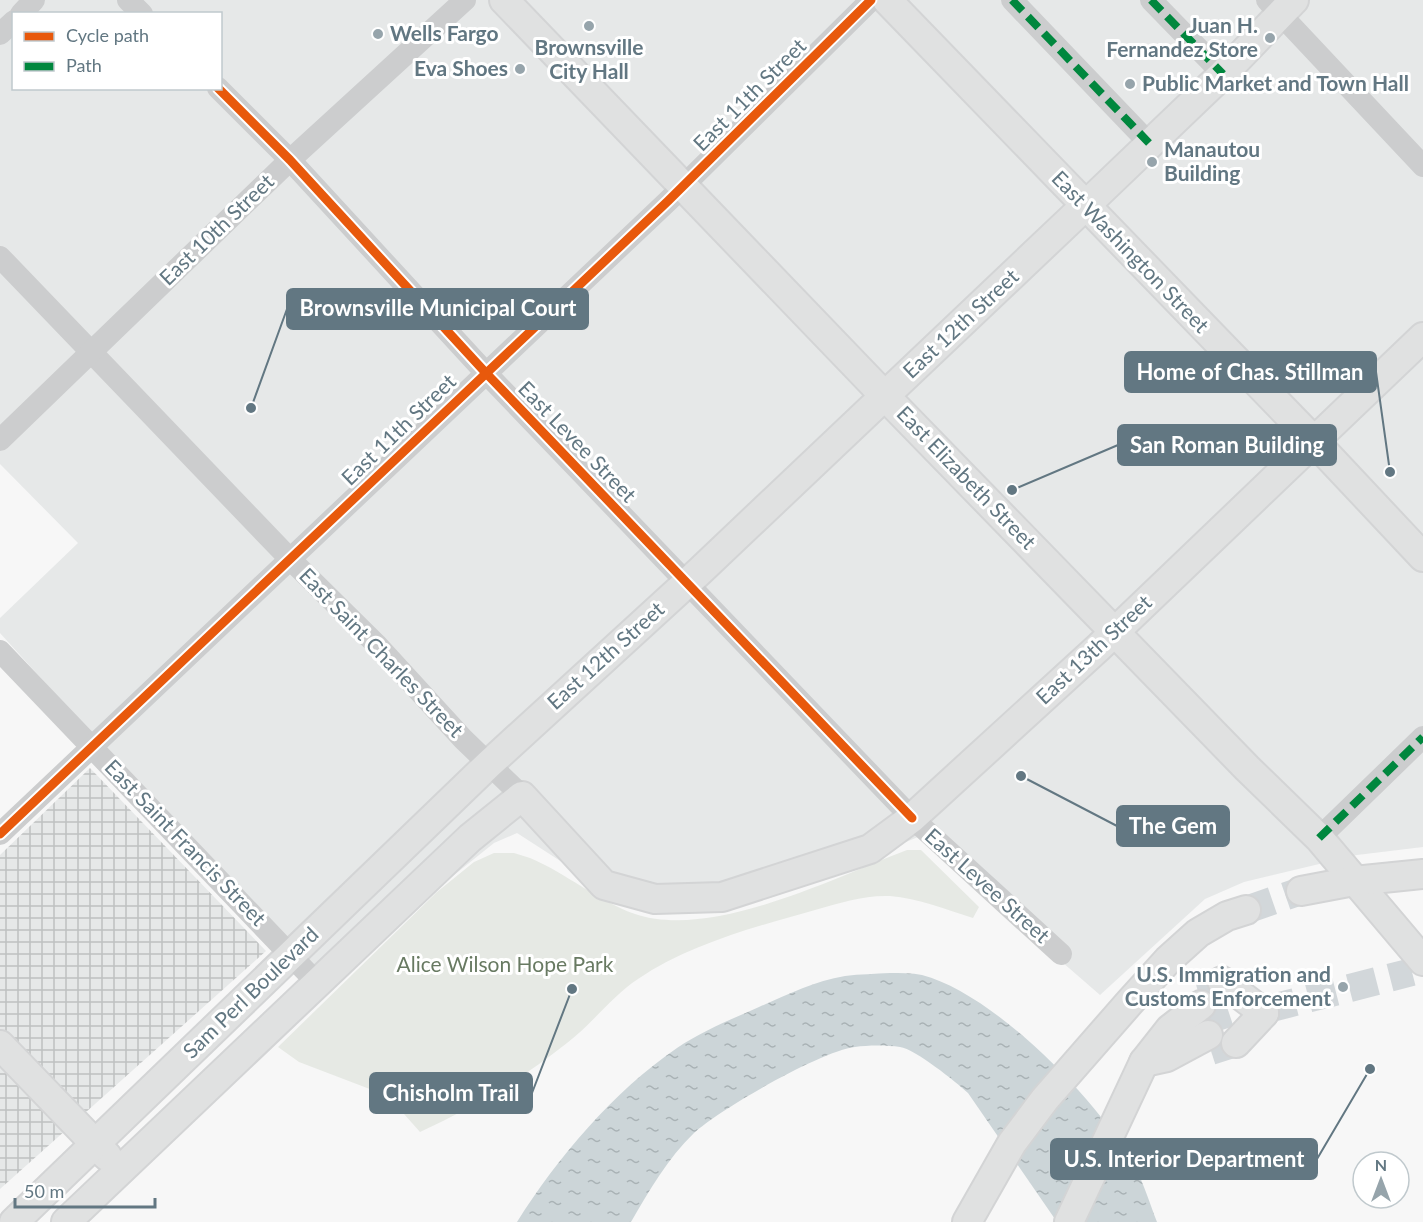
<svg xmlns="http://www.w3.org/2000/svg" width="1423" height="1222" viewBox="0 0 1423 1222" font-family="Lato,sans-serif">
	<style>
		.built { fill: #e6e8e8; fill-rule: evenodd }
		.industrial { fill: url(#industrial-grid) }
		.green { fill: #e6e9e4 }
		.water { fill: url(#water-ripples) }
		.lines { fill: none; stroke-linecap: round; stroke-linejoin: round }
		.major-tunnel { stroke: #d2d7da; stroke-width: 28; stroke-dasharray: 28 14; stroke-linecap: butt }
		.major-casing { stroke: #d3d4d5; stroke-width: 32 }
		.minor { stroke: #cccdce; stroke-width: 22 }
		.major { stroke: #e0e1e1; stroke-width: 28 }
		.quiet { stroke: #00873e; stroke-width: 8; stroke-dasharray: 15 8; stroke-linecap: butt }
		.cycleway-casing { stroke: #fff; stroke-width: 13 }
		.cycleway { stroke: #e8590c; stroke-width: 9 }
		.poi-dot { fill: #96a4ab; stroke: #fff; stroke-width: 2 }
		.labels { text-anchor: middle; stroke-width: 6; stroke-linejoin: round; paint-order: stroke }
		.poi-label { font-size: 21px; font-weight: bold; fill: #627782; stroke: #fff; text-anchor: end }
		.street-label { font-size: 21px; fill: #627782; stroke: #fff }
		.park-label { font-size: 21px; fill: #687a62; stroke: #fff }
		.leader { fill: none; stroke: #627782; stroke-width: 2 }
		.callout-dot { fill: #627782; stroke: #fff; stroke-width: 2 }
		.callout { fill: #627782; stroke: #627782; stroke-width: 2 }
		.callout-label { font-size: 22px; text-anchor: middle; font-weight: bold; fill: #fff }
	</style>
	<defs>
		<pattern id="industrial-grid" width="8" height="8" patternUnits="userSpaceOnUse" patternTransform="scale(1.5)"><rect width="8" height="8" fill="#e6e8e8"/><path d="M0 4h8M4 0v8" fill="none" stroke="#bec1c1"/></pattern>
		<pattern id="water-ripples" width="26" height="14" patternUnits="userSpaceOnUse" patternTransform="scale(1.5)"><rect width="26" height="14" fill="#ccd5d8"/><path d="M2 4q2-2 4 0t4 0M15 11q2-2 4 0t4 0" fill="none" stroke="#a9b2b5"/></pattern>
	</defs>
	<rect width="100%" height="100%" fill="#f7f7f7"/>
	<path class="built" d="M0,0H1423V847L1357,855L1244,882L1205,899L1100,995L918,837L770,898L665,910L613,895L517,833L494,843L318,984L0,633V618L78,543L0,464ZM14,14H220V88H14Z"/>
	<polygon class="industrial" points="90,768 266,951 0,1189 0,855"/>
	<path class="green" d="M907,850H921L979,907L973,918C947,910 918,898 890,896C864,895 840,903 815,910C755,927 690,944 638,979C612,996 592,1024 567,1043C522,1079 472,1108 420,1132L388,1096L299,1062L278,1047L437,892L474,862L494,853H514L530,858C566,873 598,901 635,914C712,940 833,878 907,850Z"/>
	<path class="water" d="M890,973C900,973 912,973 922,975C995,994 1100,1102 1135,1167C1144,1184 1150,1204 1157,1222H1057L968,1093C956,1082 915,1049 900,1047C887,1045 868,1045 855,1047C821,1051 720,1109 694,1133C668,1158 649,1191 631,1222H517C558,1157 613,1092 677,1048C702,1031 732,1019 759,1007C787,995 814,981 845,976C860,974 875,974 890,973Z"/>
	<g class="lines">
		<g class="major-tunnel">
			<polyline points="1246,910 1301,891"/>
			<polyline points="1197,988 1222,981"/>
			<polyline points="1268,1009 1412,972"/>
			<polyline points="1205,1021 1229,1013"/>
			<polyline points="1211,1051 1236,1043"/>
		</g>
		<defs>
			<g id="major">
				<polyline points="504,0 881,392 1247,768 1319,838 1423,961"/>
				<polyline points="887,0 1314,441 1423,557"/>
				<polyline points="1301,891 1354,881 1423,874"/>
				<polyline points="1222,981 1264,1013"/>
				<polyline points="1236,1043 1264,1013"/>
				<polyline points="0,1045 107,1156"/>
				<polyline points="1144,1062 1167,1057 1208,1035"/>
				<polyline points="14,1222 489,764 700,571 1085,206 1223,74 1294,0"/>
				<polyline points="66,1222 470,838 522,796 604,885 655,899 722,897 870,849 912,818 1099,647 1423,337"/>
				<polyline points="967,1222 1012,1143 1045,1099 1129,1003 1168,960 1198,933 1227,916 1246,910"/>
				<polyline points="1069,1222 1144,1062 1170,1029 1201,1005"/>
			</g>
		</defs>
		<use href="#major" class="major-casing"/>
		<g class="minor">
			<polyline points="128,0 142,14"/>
			<polyline points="1012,0 1149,143"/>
			<polyline points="1151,0 1223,74"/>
			<polyline points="1267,0 1423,166"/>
			<polyline points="21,14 34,0"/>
			<polyline points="0,34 14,21"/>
			<polyline points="218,88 290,160 485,372 912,818 1061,954"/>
			<polyline points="0,257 290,559 376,644 463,739 522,796"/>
			<polyline points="0,440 290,160 465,0"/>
			<polyline points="0,651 318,984"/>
			<polyline points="0,834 668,201 871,0"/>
			<polyline points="1319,838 1423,737"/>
		</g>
		<use href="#major" class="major"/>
		<g class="quiet">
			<polyline points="1012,0 1149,143"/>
			<polyline points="1151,0 1223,74"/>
			<polyline points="1319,838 1423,737"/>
		</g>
		<defs>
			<g id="cycleway">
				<polyline points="218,88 290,160 485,372 912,818"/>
				<polyline points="0,834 668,201 871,0"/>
			</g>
		</defs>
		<use href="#cycleway" class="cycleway-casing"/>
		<use href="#cycleway" class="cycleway"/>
	</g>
	<g class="poi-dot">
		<circle cx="589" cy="26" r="6"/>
		<circle cx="378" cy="34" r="6"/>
		<circle cx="1270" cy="38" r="6"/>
		<circle cx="520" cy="69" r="6"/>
		<circle cx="1130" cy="84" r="6"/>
		<circle cx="1152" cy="162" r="6"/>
		<circle cx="1343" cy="987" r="6"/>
	</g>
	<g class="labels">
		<g class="poi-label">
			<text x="1258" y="33">Juan H.<tspan x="1258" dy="24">Fernandez Store</tspan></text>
			<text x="390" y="41" text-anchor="start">Wells Fargo</text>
			<text x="589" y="55" text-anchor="middle">Brownsville<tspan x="589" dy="24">City Hall</tspan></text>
			<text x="508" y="76">Eva Shoes</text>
			<text x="1142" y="91" text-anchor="start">Public Market and Town Hall</text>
			<text x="1164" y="157" text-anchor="start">Manautou<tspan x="1164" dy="24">Building</tspan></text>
			<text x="1331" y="982">U.S. Immigration and<tspan x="1331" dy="24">Customs Enforcement</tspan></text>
		</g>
		<g class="street-label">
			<text transform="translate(750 95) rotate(-45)" y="7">East 11th Street</text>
			<text transform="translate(217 230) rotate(-44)" y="7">East 10th Street</text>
			<text transform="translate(1130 252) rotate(46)" y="7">East Washington Street</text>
			<text transform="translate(961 324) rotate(-43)" y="7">East 12th Street</text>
			<text transform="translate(399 430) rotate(-44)" y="7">East 11th Street</text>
			<text transform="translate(577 442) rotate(46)" y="7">East Levee Street</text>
			<text transform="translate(966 478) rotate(46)" y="7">East Elizabeth Street</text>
			<text transform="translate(1094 650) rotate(-43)" y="7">East 13th Street</text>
			<text transform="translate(381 653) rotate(46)" y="7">East Saint Charles Street</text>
			<text transform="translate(606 656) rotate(-42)" y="7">East 12th Street</text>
			<text transform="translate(185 843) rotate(46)" y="7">East Saint Francis Street</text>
			<text transform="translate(987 886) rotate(42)" y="7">East Levee Street</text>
			<text transform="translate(251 993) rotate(-44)" y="7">Sam Perl Boulevard</text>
		</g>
		<g class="park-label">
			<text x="505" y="972">Alice Wilson Hope Park</text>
		</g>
	</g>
	<path class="leader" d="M251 408L287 309M1390 472L1376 372M1012 490L1118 445M1021 776L1117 826M572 989L532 1093M1370 1069L1317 1159"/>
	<g class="callout-dot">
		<circle cx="251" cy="408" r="6"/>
		<circle cx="1390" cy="472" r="6"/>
		<circle cx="1012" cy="490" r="6"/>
		<circle cx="1021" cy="776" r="6"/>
		<circle cx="572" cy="989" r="6"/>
		<circle cx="1370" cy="1069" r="6"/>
	</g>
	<g class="callout">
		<rect x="287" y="289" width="301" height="40" rx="6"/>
		<rect x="1125" y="352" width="251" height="40" rx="6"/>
		<rect x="1118" y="425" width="218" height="40" rx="6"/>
		<rect x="1117" y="806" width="112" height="40" rx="6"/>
		<rect x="370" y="1073" width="162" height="40" rx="6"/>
		<rect x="1051" y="1139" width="266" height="40" rx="6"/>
	</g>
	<g class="callout-label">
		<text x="438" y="316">Brownsville Municipal Court</text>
		<text x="1250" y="380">Home of Chas. Stillman</text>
		<text x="1227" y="453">San Roman Building</text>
		<text x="1173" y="834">The Gem</text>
		<text x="451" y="1101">Chisholm Trail</text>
		<text x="1184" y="1167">U.S. Interior Department</text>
	</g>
	<rect x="12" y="12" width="210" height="78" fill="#ffffff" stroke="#c0c9cd" stroke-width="1.5"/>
	<rect x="24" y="32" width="30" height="9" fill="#e8590c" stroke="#c0c9cd" stroke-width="1.5"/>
	<text x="66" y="42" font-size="18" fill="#627782">Cycle path</text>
	<rect x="24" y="62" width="30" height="9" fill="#00873e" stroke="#c0c9cd" stroke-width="1.5"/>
	<text x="66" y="72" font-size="18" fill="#627782">Path</text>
	<g transform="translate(1381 1180)"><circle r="28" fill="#ffffff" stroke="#c0c9cd" stroke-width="1.5"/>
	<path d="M0-4.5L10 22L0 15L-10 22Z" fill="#96a4ab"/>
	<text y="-9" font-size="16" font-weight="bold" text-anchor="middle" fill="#627782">N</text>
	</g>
	<path d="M15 1198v9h140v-9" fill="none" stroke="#627782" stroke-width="3"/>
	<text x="24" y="1198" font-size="18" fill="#627782" stroke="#ffffff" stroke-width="4.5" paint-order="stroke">50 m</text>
</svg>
